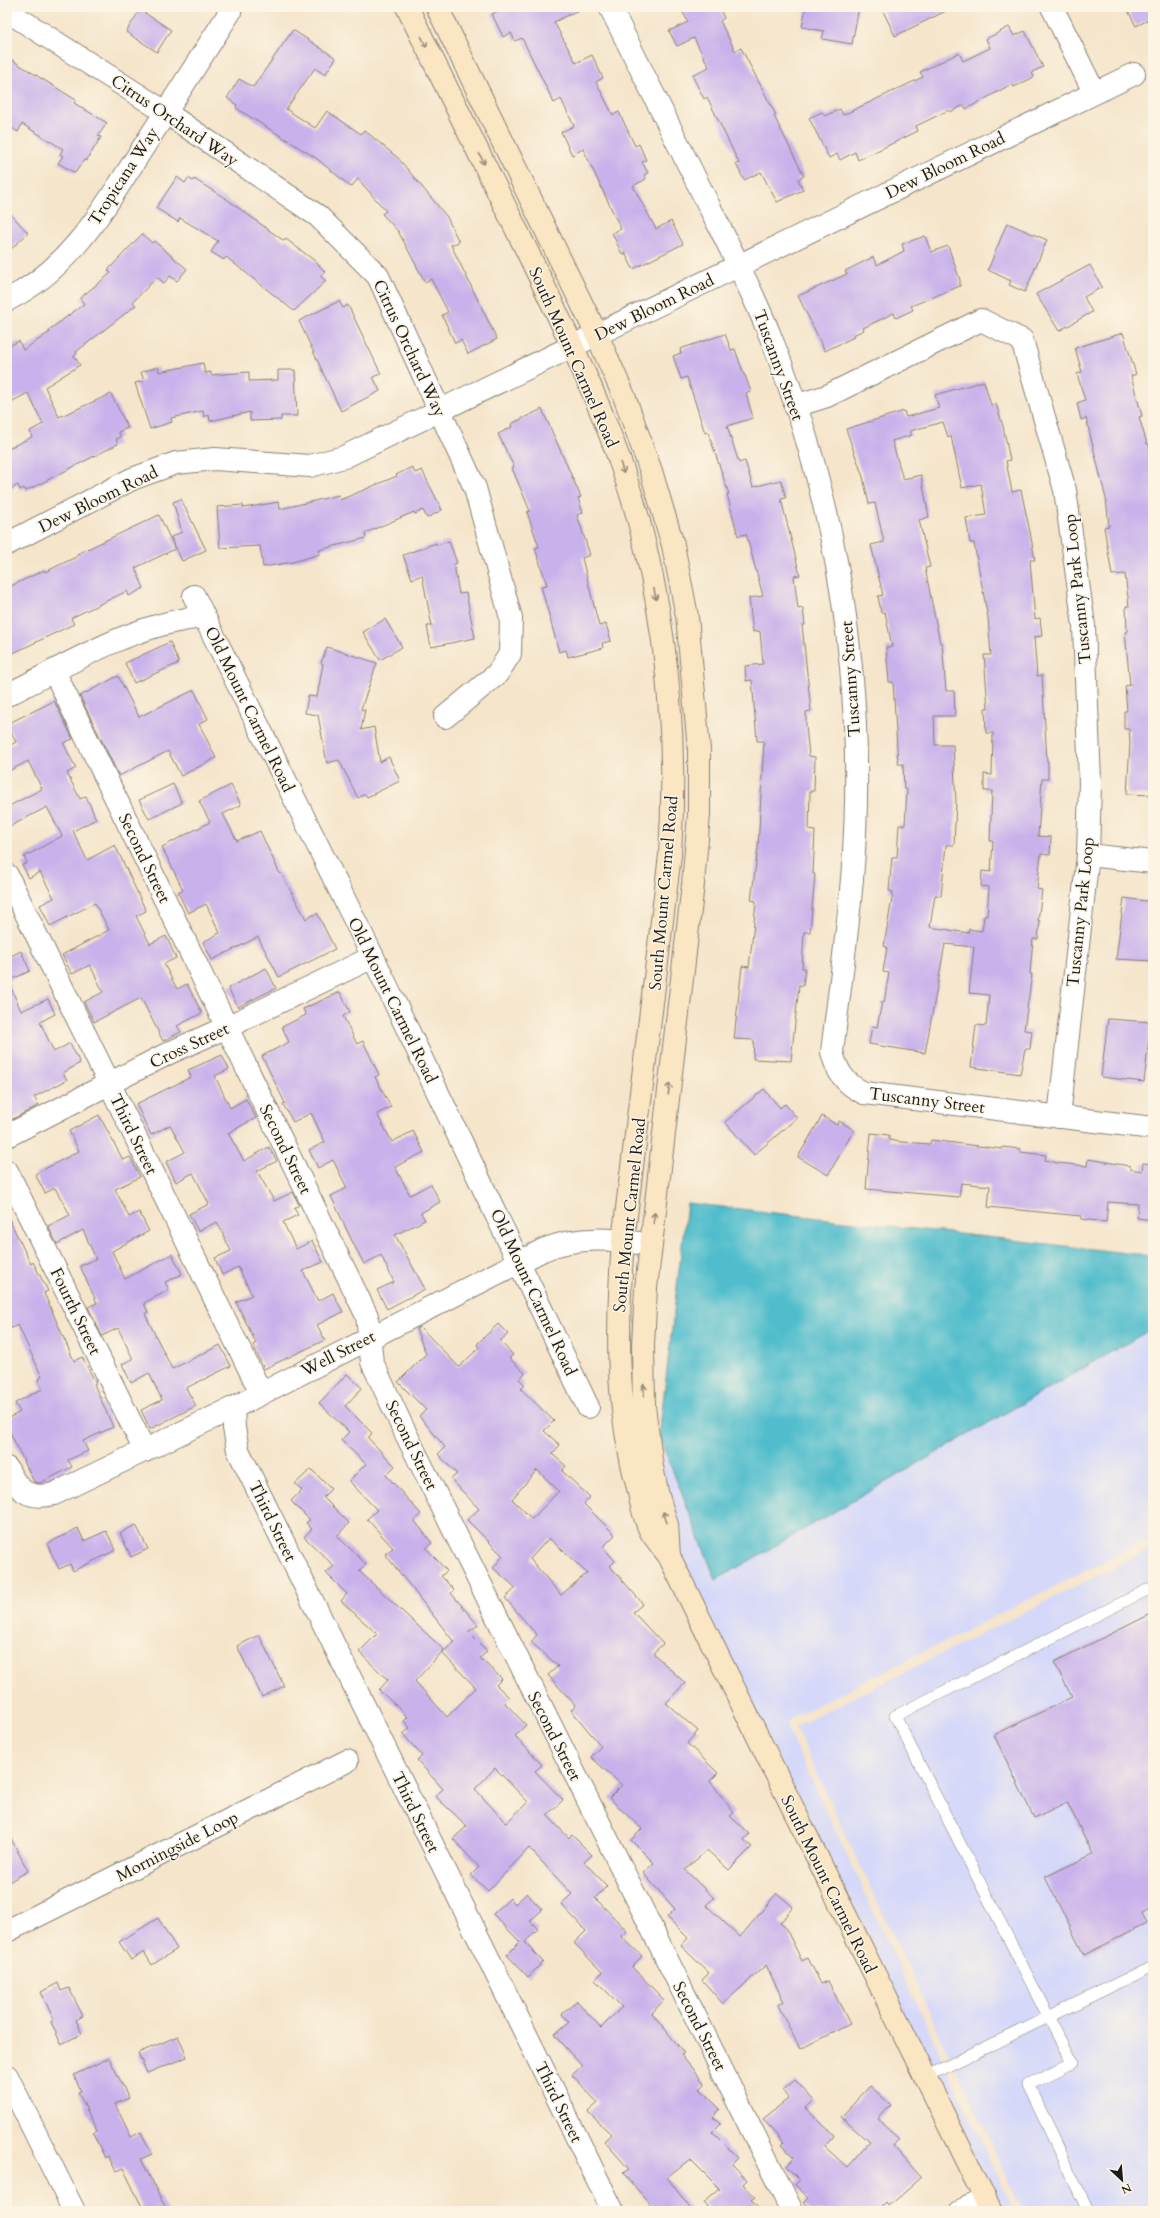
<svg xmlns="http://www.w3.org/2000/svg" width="1160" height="2218" viewBox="0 0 1160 2218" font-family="Cardo,serif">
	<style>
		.built { fill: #d5d8f9 }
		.water { fill: #51bdcc; stroke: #366c74 }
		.building { fill: #c9b2eb; fill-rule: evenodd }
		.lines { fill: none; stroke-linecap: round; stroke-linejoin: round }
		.lane-casing { stroke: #888074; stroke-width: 12 }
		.street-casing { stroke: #888074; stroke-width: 24 }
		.secondary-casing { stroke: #888074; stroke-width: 24 }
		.lane { stroke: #fff; stroke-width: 11 }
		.street { stroke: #fff; stroke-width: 22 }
		.secondary { stroke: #fbe6c4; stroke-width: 22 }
		.oneway { stroke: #978b78 }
		.labels { text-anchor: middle; stroke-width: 3; stroke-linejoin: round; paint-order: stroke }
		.street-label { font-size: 17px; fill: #1c1c1c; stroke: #fcf5e5 }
	</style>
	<rect width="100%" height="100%" fill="#fcf5e5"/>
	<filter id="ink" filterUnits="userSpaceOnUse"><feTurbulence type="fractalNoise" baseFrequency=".025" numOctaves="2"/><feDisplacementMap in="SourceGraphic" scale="8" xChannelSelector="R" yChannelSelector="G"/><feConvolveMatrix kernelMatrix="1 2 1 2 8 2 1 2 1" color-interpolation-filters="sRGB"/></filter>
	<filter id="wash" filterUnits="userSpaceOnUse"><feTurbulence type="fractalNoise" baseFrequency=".012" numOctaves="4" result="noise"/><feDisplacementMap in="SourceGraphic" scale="16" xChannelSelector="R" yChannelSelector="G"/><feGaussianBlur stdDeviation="0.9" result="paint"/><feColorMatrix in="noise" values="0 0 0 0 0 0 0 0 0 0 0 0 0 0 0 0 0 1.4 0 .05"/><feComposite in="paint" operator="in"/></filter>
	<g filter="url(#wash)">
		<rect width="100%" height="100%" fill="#f5e5cb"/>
		<g class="built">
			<polygon points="1153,1328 1153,1537 791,1718 787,1724 788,1730 1014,2211 1001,2211 764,1729 679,1551 662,1466 659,1436 716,1580"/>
			<polygon points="1153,1548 1153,2211 1023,2211 795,1727"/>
		</g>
		<polygon class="water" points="687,1203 1153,1256 1153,1328 716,1580 659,1436"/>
		<g id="blocks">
			<g class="building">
				<polygon points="507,7 585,7 554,22 576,63 592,55 603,78 596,82 613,115 619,112 635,146 639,144 646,160 642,162 648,173 644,175 646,179 633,186 656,229 671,221 683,244 633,269 625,253 622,254 612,233 621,229 583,149 572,155 561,132 574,126 561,99 554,103 522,38 515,41 511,33 503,37 492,14"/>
				<polygon points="680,7 719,7 724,18 720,21 735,51 741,48 776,115 774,116 804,176 798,179 803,190 777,202 761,172 744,180 736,164 739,163 707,97 704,99 692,75 709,67 694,38 677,46 669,31 688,22"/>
				<polygon points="806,7 859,7 852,44 822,39 824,31 802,27"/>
				<polygon points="881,7 954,7 895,36"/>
				<polygon points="1126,7 1153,7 1153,18 1136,26"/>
				<polygon points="140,10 171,30 157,52 126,32"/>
				<polygon points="1009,27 1014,36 1025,31 1043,67 1032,72 1034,77 1014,87 1012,84 966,109 964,105 950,112 949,110 916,126 918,131 858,160 855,152 840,160 837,154 829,158 809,118 822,112 825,116 840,109 843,115 923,77 920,72 959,53 963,61 990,48 986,39"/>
				<polygon points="293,30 336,58 325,75 315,68 286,109 315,128 327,111 361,134 364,130 398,158 447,217 459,242 451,245 497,339 468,354 461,340 455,343 442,315 448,312 431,279 425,282 398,231 382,214 386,211 358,179 351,187 316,158 236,108 237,105 227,98 239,79 253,87"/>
				<polygon points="7,57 76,100 74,103 107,123 98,136 101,137 86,161 84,160 75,173 58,163 63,156 60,154 63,149 22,124 18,132 7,125"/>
				<polygon points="177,177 185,183 188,178 193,181 194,179 225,198 284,241 286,239 315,261 325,272 320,276 326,281 294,311 226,257 224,260 211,252 218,241 180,218 178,222 156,208"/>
				<polygon points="7,210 28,233 7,253"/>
				<polygon points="1007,223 1047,240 1025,292 1009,285 1011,281 988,270"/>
				<polygon points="142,234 152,243 154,241 187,269 177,281 170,276 164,283 157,277 133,302 136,305 76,352 77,354 74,356 80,365 45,387 59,417 111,394 128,428 118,432 121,437 116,439 118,444 26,491 24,488 20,490 18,485 7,491 7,449 32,437 30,431 43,424 28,393 7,404 7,347 19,341 23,350 50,332 49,330 84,304 80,298 111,273 108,270"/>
				<polygon points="925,236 931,252 948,246 960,280 960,286 911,306 913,310 896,318 894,313 863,328 864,330 853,335 854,337 825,351 798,296 847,274 845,271 873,257 877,265 904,251 902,244"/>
				<polygon points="1090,265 1102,287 1084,297 1092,312 1059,331 1036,294"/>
				<polygon points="339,301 343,308 348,305 381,374 373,377 380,391 341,411 299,321"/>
				<polygon points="1123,333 1136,374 1131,376 1142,416 1139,417 1147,444 1149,444 1151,454 1153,454 1153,795 1127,794 1130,742 1129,729 1124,729 1124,711 1127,711 1125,686 1130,685 1125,632 1127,632 1126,606 1129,606 1125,574 1112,575 1104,527 1109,526 1106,499 1086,418 1081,420 1077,403 1085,400 1077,374 1082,372 1075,348"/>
				<polygon points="725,334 731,350 735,349 744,375 745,375 751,392 746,393 753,418 727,426 739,463 745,461 753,487 781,480 786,498 781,499 800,575 794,576 798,609 803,608 805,625 802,625 811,711 806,712 806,725 809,756 815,757 814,791 810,791 809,830 815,831 813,874 815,874 810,932 804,932 802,968 805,968 803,986 799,985 791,1061 753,1059 754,1040 734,1039 742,966 749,967 753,933 756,901 751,900 758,848 764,741 757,741 752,680 746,681 745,666 763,664 760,631 753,632 749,598 763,596 746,534 738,536 727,494 729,494 708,432 705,433 687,377 681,379 673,356 681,353 680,349"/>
				<polygon points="203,363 205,373 211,372 211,375 249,372 249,381 278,380 278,370 295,370 297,416 281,416 281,420 250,421 250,412 210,421 209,415 204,417 203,411 171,418 172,422 150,429 135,383 144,381 141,372 158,367 159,372"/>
				<path d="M984,381L991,405L996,404L1003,426L1010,460L1006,461L1012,492L1021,490L1030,532L1035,560H1030L1035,619L1040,618L1042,636L1034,637L1037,676L1042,675L1047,761H1048V779H1042L1038,836L1051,837L1050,855L1041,854L1037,889L1042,890L1038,921H1040L1038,939H1033L1030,974H1032L1024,1030L1032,1031L1030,1049H1025L1020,1074L971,1067L976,1025L986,1026L989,995L969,993L974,947L945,944L925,1053L869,1044L872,1026L877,1027L882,1002L884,1003L889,973L883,972L887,947L884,946L893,892L889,891L892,857H897L899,825H905L907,789H904L903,764H898L893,682H889L886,647H892L885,612L881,613L878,596L883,595L871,545L884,542L875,503L869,504L863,477L846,429L904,411L906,417L939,408L935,395ZM943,422L948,437L951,436L962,488L981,484L986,515L966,518L970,543H974L988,618L991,655H984L988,708H985L986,733H993L992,775L984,774V791H992L990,841H993L991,872L982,871L981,886L989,887L987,916H984L982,931L969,929L968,933L930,927L935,895L941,896L946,845H954L956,802L953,745H935L934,716H955L954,691H946L942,643H940L925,568L930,567L919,520L929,517L921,475L903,479L892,441L912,435L910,431Z"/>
				<polygon points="542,409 581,497 578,498 583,513 577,515 590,555 582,558 599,626 606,624 611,641 602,643 603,648 568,657 566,650 559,652 541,586 547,585 535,548 539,547 527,512 530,511 512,468 514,467 498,434 512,427 511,424"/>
				<polygon points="412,467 415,473 422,470 442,510 427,518 423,510 415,514 414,512 365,533 366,538 319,550 320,554 293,562 263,567 260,546 220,548 217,507 243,505 243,508 279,502 280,509 339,495 340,500 397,476 396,475"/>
				<polygon points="181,499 206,550 182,561 171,537 182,532 173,502"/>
				<polygon points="159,515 175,549 135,568 144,588 129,596 127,591 71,618 74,624 7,656 7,588 44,570 45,572 78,556 77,554"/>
				<polygon points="449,541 457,563 454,564 459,594 466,593 475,638 431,647 427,626 432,626 422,575 412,579 403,555 436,543 437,545"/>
				<polygon points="385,619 402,647 380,660 363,632"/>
				<polygon points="170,642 179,663 134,683 125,663"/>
				<polygon points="327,647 377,663 361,709 365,710 361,730 374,727 380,762 389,757 400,781 367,797 365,794 358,798 339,760 327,763 318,715 305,713 308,696 317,697 323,664 321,663"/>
				<polygon points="118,676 139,717 194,690 208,719 199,724 216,758 181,776 168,751 119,776 80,696"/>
				<polygon points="54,701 73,739 63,743 76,768 67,773 80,799 86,796 96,819 73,831 87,860 115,845 146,911 136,916 150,944 166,936 176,958 164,964 177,989 187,984 202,1013 177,1026 181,1032 163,1041 141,998 94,1022 84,1002 103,992 90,965 72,974 62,955 109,930 95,903 50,926 40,905 54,898 40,872 29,878 22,865 27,863 24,857 62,836 47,807 7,828 7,807 42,789 28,761 7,772 7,747 16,742 7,724"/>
				<polygon points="173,784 182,803 149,819 139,800"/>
				<polygon points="231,785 241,805 223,814 237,841 260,831 280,874 281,873 306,919 317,913 335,949 279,977 258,937 212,960 203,942 220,933 206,904 188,913 178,892 183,890 162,847 210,822 199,801"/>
				<polygon points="1124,898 1153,902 1153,961 1116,959"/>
				<polygon points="21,951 30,971 8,981 21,1011 48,999 55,1014 40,1022 54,1052 70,1043 80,1063 63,1073 67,1080 34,1097 39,1105 7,1122 7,958"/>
				<polygon points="266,968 276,988 238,1007 228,988"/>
				<polygon points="340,992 350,1012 343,1016 357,1044 363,1041 379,1075 375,1077 391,1107 377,1114 392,1142 413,1131 424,1152 395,1167 410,1195 431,1184 440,1202 421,1213 425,1220 395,1235 425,1289 387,1309 377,1290 394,1282 381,1255 364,1264 351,1239 331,1196 347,1188 333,1160 318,1168 309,1150 325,1142 311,1113 293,1122 283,1104 285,1103 262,1056 289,1042 282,1027 306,1015 303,1009"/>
				<polygon points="1108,1019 1151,1022 1144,1082 1101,1077"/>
				<polygon points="222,1055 229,1069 215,1076 230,1108 246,1099 256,1118 228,1133 244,1161 269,1147 277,1161 257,1171 274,1201 293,1192 299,1205 294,1208 298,1215 283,1222 296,1249 312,1241 323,1262 303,1271 318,1301 333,1293 343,1312 317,1325 325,1340 264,1369 253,1345 256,1343 236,1302 252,1295 238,1267 222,1275 215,1258 231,1251 217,1222 198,1231 189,1214 209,1204 193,1173 176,1182 166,1162 185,1152 170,1125 151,1135 136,1104 191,1077 188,1070"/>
				<polygon points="764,1089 780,1108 785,1104 797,1118 754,1155 725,1122"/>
				<polygon points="99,1115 123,1160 130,1157 140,1177 115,1189 129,1217 139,1212 149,1231 112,1251 125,1279 172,1254 182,1274 165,1282 169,1290 144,1303 148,1312 145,1314 172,1369 220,1345 231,1366 186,1388 196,1406 150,1429 141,1410 162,1400 149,1373 131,1383 122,1364 133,1359 118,1328 102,1336 88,1307 97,1303 80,1266 96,1259 83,1230 57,1244 48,1226 70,1215 55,1188 45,1193 35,1174 79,1151 69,1131"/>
				<polygon points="822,1116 837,1125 839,1121 854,1130 828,1175 798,1157"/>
				<polygon points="871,1133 889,1135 889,1140 901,1142 930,1144 931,1140 1002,1149 1003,1147 1020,1149 1020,1152 1046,1155 1045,1160 1058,1163 1087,1166 1088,1159 1130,1166 1130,1169 1142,1171 1143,1163 1153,1164 1153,1220 1137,1218 1138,1204 1108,1202 1106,1222 1081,1219 1081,1216 988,1207 990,1186 961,1183 959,1197 866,1189"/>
				<polygon points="7,1215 31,1264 33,1262 48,1291 44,1293 74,1361 82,1357 96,1383 94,1384 113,1427 83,1441 88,1451 68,1460 72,1467 40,1483 34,1482 7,1426 7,1419 20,1412 15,1403 42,1389 38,1379 42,1377 18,1325 7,1330"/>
				<path d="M498,1324L508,1334L500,1341L513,1355L509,1358L525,1373L519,1379L525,1385L521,1389L554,1421L544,1431L560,1445L552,1454L566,1466L562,1471L590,1497L584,1504L615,1535L603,1547L615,1561L610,1566L643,1604L633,1612L663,1644L653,1653L685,1683L666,1703L698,1731L687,1743L718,1773L710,1781L734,1813L730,1816L749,1834L744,1840L752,1847L729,1870L707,1850L685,1870L714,1898L706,1905L740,1937L777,1893L793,1907L780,1923L785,1927L802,1961L808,1958L821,1984L828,1981L850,2024L800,2049L778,2005L784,2002L766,1965L723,2004L702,1980L709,1973L681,1946L688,1938L667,1917L675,1909L643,1873L654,1863L631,1840L642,1829L609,1798L622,1785L591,1757L601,1746L571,1710L576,1706L548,1675L558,1666L531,1642L537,1635L505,1598L516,1588L493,1568L503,1556L467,1520L479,1509L451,1479L457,1474L438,1454L445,1447L419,1416L426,1410L398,1382L426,1354L416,1329L420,1327L459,1367L479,1348L477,1344ZM537,1470L559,1491L532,1519L512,1499ZM549,1538L587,1573L561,1595L530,1559Z"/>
				<path d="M347,1374L362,1388L345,1406L372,1433L368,1438L395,1466L386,1475L421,1514L414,1520L432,1543L426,1548L447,1571L441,1576L454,1590L451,1593L478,1625L468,1632L487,1651L480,1658L502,1679L496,1685L510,1698L505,1703L526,1725L515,1736L542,1765L535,1771L563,1800L547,1815L569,1838L572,1835L592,1855L584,1862L607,1886L595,1898L627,1931L621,1936L642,1956L632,1967L664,2000L652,2013L684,2053L681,2055L705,2084L700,2089L720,2109L713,2117L720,2124L712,2132L738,2158L732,2164L747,2180L743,2184L755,2197L751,2200L761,2211H712L704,2203L720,2189L690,2159L667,2177L692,2211H656L623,2173L629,2169L604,2141L611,2134L588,2112L598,2103L572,2075L582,2066L554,2035L569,2022L562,2014L577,2001L601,2028L622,2007L595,1980L602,1972L574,1943L586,1931L561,1904L572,1894L529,1848L488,1891L471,1875L479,1867L453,1839L467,1826L435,1796L443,1789L417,1760L422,1756L403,1734L410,1728L404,1721L408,1717L379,1690L388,1680L359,1652L377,1634L341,1601L347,1594L326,1573L334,1566L304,1537L312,1529L306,1523L310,1520L291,1501L302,1490L295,1484L311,1469L331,1489L323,1497L349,1523L337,1536L366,1564L359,1571L444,1650L415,1681L447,1717L476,1688L442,1653L454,1642L385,1554L393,1548L367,1519L377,1510L349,1481L366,1464L341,1440L349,1432L319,1403ZM495,1768L528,1802L506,1823L475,1789Z"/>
				<polygon points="136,1525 148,1549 131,1557 120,1533"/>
				<polygon points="78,1528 84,1541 106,1531 116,1550 73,1571 70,1564 59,1569 47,1544"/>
				<polygon points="1153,1613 1153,1908 1141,1914 1146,1924 1084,1955 1045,1877 1093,1854 1067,1802 1034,1818 994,1735 1072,1697 1054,1662"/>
				<polygon points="259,1635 284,1686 262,1697 237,1646"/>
				<polygon points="7,1831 28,1871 7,1883"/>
				<polygon points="527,1893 542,1910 530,1921 538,1929 525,1942 543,1962 528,1977 507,1955 520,1942 493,1914 510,1898 515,1904"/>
				<polygon points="158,1918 177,1949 152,1965 144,1952 131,1960 119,1942"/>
				<polygon points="58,1983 61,1991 69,1988 83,2016 76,2020 82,2034 61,2044 51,2022 54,2020 41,1992"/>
				<polygon points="178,2036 187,2057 147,2073 138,2053"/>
				<polygon points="109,2058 129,2098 115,2104 131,2137 141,2132 152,2154 141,2159 167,2211 144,2211 123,2168 116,2171 108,2156 105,2158 93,2133 97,2131 78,2092 81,2091 74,2075"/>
				<polygon points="795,2080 814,2101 805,2108 834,2135 824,2146 847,2167 869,2142 841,2117 870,2086 891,2105 878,2119 900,2139 893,2146 921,2177 888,2206 886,2203 879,2211 812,2211 804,2203 809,2198 795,2185 800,2180 786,2166 794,2157 781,2145 783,2143 763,2119 789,2098 783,2090"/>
			</g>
		</g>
	</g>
	<g filter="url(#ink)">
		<use href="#blocks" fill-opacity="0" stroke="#888074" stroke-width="1"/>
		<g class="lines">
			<defs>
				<g id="lane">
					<polyline points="925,2077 1153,1966"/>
					<polyline points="1088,2211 1028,2085 1072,2063 895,1716 1153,1587"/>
				</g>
				<g id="street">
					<path d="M610,7C643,73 675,138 708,204C730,248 753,292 771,338C830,484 859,643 856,800C855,884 842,969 832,1052C837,1072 845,1084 864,1093L1153,1128"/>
					<polyline points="1052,7 1094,92"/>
					<polyline points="7,11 165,112 318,216 378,276 475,488 511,618 510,654 497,674 445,717"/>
					<path d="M7,300C73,268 108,201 146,143C174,99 202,56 230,12"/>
					<polyline points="795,406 827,396 981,320 1022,340 1065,490 1084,626 1090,783 1088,855 1059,1117"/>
					<polyline points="7,544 132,479 176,463 215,459 310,466 344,457 1134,74"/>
					<polyline points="194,596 373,957 588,1407"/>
					<polyline points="54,671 367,1316 372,1362 402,1426 792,2211"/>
					<path d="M7,695C70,664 133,623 204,617"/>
					<polyline points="1088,855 1153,862"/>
					<polyline points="7,875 261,1393"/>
					<polyline points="7,1136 169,1053 227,1027 373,957"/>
					<polyline points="7,1171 145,1451"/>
					<polyline points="233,1408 234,1428 238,1450 613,2211"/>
					<path d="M7,1468C18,1491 28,1500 54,1494L233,1408L543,1250C579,1235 613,1239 651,1245"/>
					<polyline points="7,1931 347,1761"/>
					<polyline points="7,2076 74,2211"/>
					<polyline points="960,2211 985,2199"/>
				</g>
				<g id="secondary">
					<path d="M407,7C447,88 487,170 527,251C569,338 612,425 638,518C668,628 677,742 670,855L623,1241C617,1324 615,1406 638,1488C641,1502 644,1520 651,1532C656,1540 663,1548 669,1556L991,2211"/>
					<polyline points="437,7 597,335 624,396 651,471 673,545 687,616 699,750 699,815 693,884 646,1288 643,1345 644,1406 652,1467 658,1496 667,1525 669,1556"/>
				</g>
			</defs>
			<use href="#lane" class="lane-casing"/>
			<use href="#street" class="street-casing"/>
			<use href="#secondary" class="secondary-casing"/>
			<use href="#lane" class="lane"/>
			<use href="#street" class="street"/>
			<use href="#secondary" class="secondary"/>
		</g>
		<defs><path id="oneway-shaft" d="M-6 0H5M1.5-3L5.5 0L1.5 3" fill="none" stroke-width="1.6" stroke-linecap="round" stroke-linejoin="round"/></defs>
		<g class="oneway">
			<use href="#oneway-shaft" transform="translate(424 42) rotate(64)"/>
			<use href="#oneway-shaft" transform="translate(482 159) rotate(64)"/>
			<use href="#oneway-shaft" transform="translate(622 468) rotate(72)"/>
			<use href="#oneway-shaft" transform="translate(655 594) rotate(79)"/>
			<use href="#oneway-shaft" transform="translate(669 1089) rotate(-83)"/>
			<use href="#oneway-shaft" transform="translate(654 1218) rotate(-83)"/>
			<use href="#oneway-shaft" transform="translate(644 1390) rotate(-92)"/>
			<use href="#oneway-shaft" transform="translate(665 1517) rotate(-109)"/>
		</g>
	</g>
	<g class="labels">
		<g class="street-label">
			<text transform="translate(175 120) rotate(34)" y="6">Citrus Orchard Way</text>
			<text transform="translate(945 165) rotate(-26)" y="6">Dew Bloom Road</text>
			<text transform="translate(123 176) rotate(-57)" y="6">Tropicana Way</text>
			<text transform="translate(654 307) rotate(-26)" y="6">Dew Bloom Road</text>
			<text transform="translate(410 348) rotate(65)" y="6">Citrus Orchard Way</text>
			<text transform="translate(574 357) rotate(66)" y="6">South Mount Carmel Road</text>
			<text transform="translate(779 365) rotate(70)" y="6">Tuscanny Street</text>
			<text transform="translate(98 499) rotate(-26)" y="6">Dew Bloom Road</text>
			<text transform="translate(1077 589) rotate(-96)" y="6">Tuscanny Park Loop</text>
			<text transform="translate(850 679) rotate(-94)" y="6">Tuscanny Street</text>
			<text transform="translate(250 709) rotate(64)" y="6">Old Mount Carmel Road</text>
			<text transform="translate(145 858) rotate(64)" y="6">Second Street</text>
			<text transform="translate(663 893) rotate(-85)" y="6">South Mount Carmel Road</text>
			<text transform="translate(1080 912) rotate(-84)" y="6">Tuscanny Park Loop</text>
			<text transform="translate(393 1000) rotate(64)" y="6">Old Mount Carmel Road</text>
			<text transform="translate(189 1045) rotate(-25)" y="6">Cross Street</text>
			<text transform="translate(927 1100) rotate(7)" y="6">Tuscanny Street</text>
			<text transform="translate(134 1134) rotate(64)" y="6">Third Street</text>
			<text transform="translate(286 1149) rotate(64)" y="6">Second Street</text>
			<text transform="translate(629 1215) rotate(-84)" y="6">South Mount Carmel Road</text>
			<text transform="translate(534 1292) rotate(65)" y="6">Old Mount Carmel Road</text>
			<text transform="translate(76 1311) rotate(64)" y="6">Fourth Street</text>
			<text transform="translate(338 1353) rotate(-27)" y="6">Well Street</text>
			<text transform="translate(412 1445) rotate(64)" y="6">Second Street</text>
			<text transform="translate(273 1521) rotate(64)" y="6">Third Street</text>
			<text transform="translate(555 1736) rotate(63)" y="6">Second Street</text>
			<text transform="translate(416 1812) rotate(64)" y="6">Third Street</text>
			<text transform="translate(177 1846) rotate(-27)" y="6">Morningside Loop</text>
			<text transform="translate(829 1884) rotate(64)" y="6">South Mount Carmel Road</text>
			<text transform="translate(700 2026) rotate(63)" y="6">Second Street</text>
			<text transform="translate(559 2102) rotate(64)" y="6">Third Street</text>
		</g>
	</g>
	<rect width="1160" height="2218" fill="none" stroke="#fcf5e5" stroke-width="24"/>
	<g transform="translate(1122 2180) rotate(154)" stroke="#fcf5e5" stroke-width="3" paint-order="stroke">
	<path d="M0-3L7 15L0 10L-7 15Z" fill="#1c1c1c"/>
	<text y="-6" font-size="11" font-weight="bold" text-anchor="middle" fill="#1c1c1c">N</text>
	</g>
</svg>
